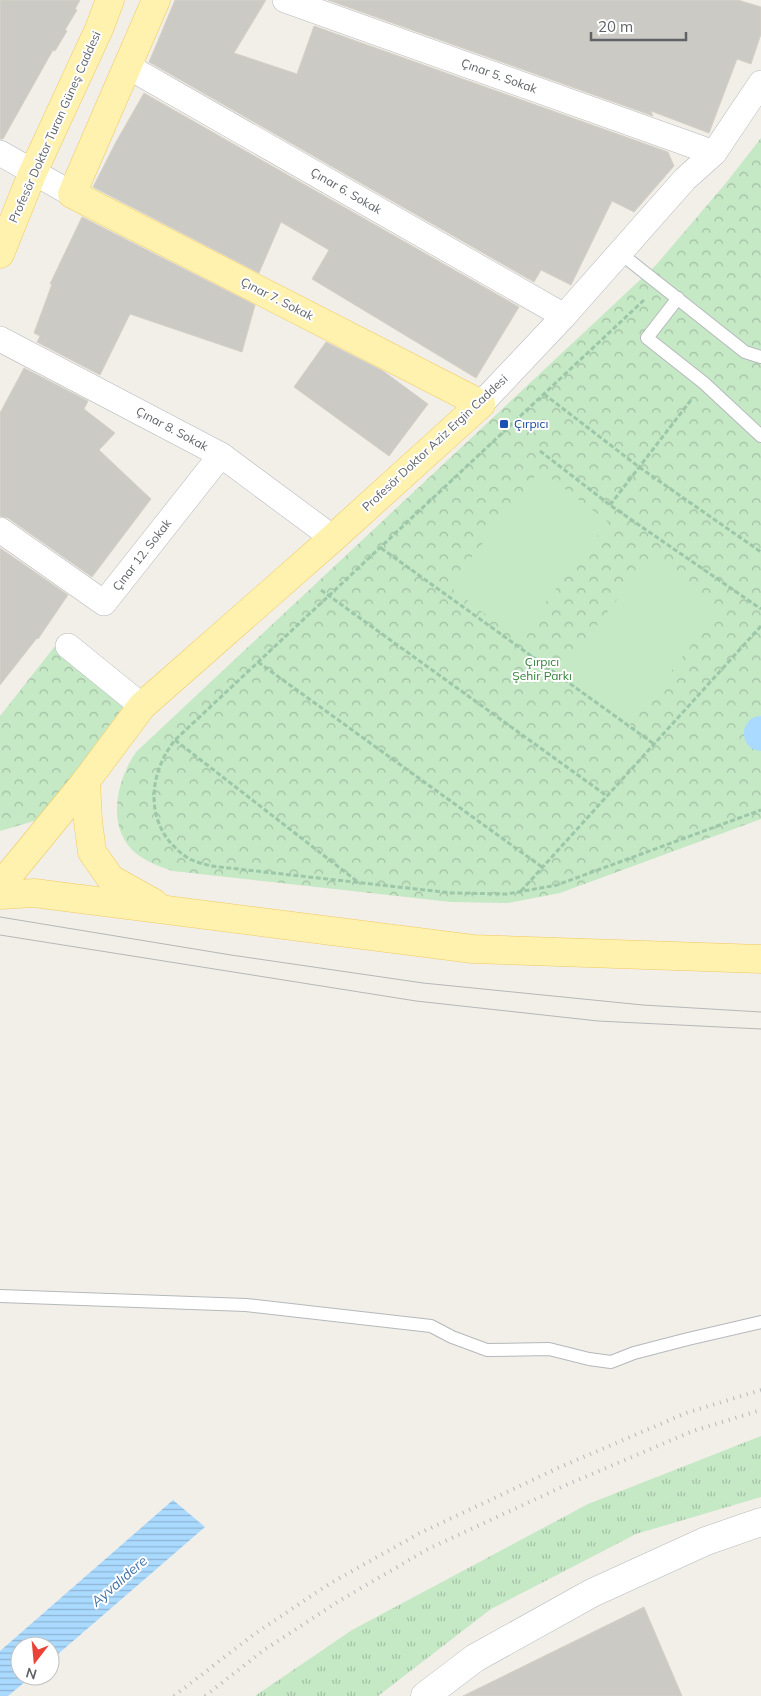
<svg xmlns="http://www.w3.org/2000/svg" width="761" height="1696" viewBox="0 0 761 1696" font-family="Mulish,sans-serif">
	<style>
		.grass { fill: url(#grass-tufts) }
		.forest { fill: url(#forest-crowns) }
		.garden { fill: #c5e8c5 }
		.water { fill: url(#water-rules) }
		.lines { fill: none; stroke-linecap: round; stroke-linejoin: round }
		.canal { stroke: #aadaff; stroke-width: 34 }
		.building { fill: #cccac5; stroke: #d6d1c6 }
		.service-casing { stroke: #b5b8bc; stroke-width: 14 }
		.minor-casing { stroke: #b5b8bc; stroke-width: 26 }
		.secondary-casing { stroke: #b6babf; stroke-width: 29 }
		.primary-casing { stroke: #f2c960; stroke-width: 29 }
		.path { stroke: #9cc7a9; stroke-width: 3; stroke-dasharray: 5 2.5; stroke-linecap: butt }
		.service { stroke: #fff; stroke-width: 12 }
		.minor { stroke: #fff; stroke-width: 25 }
		.secondary { stroke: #fff; stroke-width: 28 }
		.primary { stroke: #fff2af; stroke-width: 28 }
		.tram { stroke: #b6b7b8; stroke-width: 1 }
		.rail { stroke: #b6b7b8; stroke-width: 4; stroke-dasharray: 1 6; stroke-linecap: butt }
		.transit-dot { fill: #1a4fb4; stroke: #fff; stroke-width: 2 }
		.labels { text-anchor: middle; stroke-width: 4; stroke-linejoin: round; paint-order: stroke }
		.street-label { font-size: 12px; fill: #5f6368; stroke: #fff }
		.transit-label { font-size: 12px; fill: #164399; stroke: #fff; text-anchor: start }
		.park-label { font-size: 12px; fill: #348238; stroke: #fff }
		.water-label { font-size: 14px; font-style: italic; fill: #4174aa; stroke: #fff }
	</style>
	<defs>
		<pattern id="grass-tufts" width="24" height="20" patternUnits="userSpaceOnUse" patternTransform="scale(1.25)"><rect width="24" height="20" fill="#c5e8c5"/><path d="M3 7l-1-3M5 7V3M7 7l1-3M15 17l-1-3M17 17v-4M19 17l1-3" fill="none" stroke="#a3c0a4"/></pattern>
		<pattern id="forest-crowns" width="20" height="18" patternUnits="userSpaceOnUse" patternTransform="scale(1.25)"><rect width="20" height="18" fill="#c5e8c5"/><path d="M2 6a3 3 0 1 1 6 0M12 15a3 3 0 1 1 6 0" fill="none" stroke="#a3c0a4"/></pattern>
		<pattern id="water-rules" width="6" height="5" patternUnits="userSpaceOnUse" patternTransform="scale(1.25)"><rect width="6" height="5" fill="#aadaff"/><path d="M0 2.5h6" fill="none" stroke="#8eb4d2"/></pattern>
	</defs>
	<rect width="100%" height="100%" fill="#f1efe8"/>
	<polygon class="grass" points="761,1436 761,1497 636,1534 491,1609 378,1696 255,1696 352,1630 588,1504"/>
	<g class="forest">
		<path d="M761,138V819L560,893L508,903L451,902L173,871C161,867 149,863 138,855C105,830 116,781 136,752L656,265L726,183Z"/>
		<polygon points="55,646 123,707 41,819 0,831 0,716"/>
	</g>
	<g class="garden">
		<polygon points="540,470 608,522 517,639 449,586"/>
		<polygon points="651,556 720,608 629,726 560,673"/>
	</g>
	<polygon class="water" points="173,1500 205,1527 50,1661 50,1646 20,1646 20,1676 32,1676 8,1696 0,1696 0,1651"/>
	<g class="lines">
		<polyline class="canal" points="761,733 761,734"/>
	</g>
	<g class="building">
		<polygon points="0,0 80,0 75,9 77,10 65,30 67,31 55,51 53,50 3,139 0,139"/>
		<polygon points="175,0 266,0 234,53 297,74 314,26 668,152 674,166 634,212 612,201 571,285 541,270 534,282 149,62"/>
		<polygon points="328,0 738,0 761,7 761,34 751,64 737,59 709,133 651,111 653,116"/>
		<polygon points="144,93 519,307 476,378 312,279 329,250 281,222 259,273 93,187 116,142"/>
		<polygon points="82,217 255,305 242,352 130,314 100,375 37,342 40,336 34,333 52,284 50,284"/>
		<polygon points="326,342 383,371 428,404 389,456 294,387"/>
		<polygon points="24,368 88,401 84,409 115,433 99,450 151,499 92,577 8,518 0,516 0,413"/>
		<polygon points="0,548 68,595 38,639 37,638 0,685"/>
		<polygon points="644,1607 682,1696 463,1696"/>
	</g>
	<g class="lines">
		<defs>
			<g id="service">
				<polyline points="620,253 745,352 761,357"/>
				<polyline points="678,298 647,338 704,383 761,436"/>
				<polyline points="0,1296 246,1305 431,1326 452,1337 487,1350 549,1349 589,1359 611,1362 634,1353 688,1339 761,1322"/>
			</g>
			<g id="minor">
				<polyline points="285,0 714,153"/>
				<polyline points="127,66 564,316"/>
				<polyline points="0,153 72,194"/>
				<polyline points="0,339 221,455 333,538"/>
				<polyline points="481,404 564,316 685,179 714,153 761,83"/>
				<polyline points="0,530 104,603 221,455"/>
				<polyline points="68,646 142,706"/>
			</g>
			<polyline id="secondary" points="425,1696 475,1658 592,1593 706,1541 761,1522"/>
			<g id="primary">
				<polyline points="0,254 33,172 99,29 110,0"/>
				<polyline points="86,781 88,821 92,852 111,879 154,903"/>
				<polyline points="0,886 86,781 142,706 333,538 481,404 72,194 156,0"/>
				<polyline points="0,895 34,893 473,949 761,959"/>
			</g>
		</defs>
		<use href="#service" class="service-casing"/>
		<use href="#minor" class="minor-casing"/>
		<use href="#secondary" class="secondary-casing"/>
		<use href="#primary" class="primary-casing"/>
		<g class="path">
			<path d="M644,300L175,740C152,769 145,810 169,841C175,848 183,856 192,860C198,863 205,864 211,866L452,893L507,894L557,885L761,810"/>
			<polyline points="544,394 639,467 761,552"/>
			<polyline points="540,451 610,505 761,609"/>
			<polyline points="610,505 691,400"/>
			<polyline points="381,548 654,744"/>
			<polyline points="321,590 607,796"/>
			<polyline points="258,662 542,867"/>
			<polyline points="175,740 358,882"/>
			<polyline points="521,891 761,626"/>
		</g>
		<use href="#service" class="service"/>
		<use href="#minor" class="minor"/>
		<use href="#secondary" class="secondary"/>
		<use href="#primary" class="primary"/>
		<g class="tram">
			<polyline points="0,917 231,955 423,983 643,1005 761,1012"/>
			<polyline points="0,935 416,1001 598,1021 761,1029"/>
		</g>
		<g class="rail">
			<polyline points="174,1696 253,1635 329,1584 420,1533 558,1468 686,1413 761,1390"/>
			<polyline points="205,1696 264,1650 339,1601 428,1549 566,1485 693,1431 761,1410"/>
		</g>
	</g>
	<rect class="transit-dot" x="499" y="419" width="10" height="10" rx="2.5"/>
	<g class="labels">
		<g class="street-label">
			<text transform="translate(499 76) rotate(20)" y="4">Çınar 5. Sokak</text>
			<text transform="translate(55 127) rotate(-66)" y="4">Profesör Doktor Turan Güneş Caddesi</text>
			<text transform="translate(346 191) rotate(30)" y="4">Çınar 6. Sokak</text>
			<text transform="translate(277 299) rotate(27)" y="4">Çınar 7. Sokak</text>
			<text transform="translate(172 429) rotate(28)" y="4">Çınar 8. Sokak</text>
			<text transform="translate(435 443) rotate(-43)" y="4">Profesör Doktor Aziz Ergin Caddesi</text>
			<text transform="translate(142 555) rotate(-52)" y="4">Çınar 12. Sokak</text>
		</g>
		<g class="transit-label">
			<text x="514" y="428">Çırpıcı</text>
		</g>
		<g class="park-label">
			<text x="542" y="666">Çırpıcı<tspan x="542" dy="14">Şehir Parkı</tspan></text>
		</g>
		<g class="water-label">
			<text transform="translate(119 1581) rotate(-41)" y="5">Ayvalıdere</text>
		</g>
	</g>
	<g transform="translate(35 1661) rotate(196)"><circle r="24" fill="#ffffff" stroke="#bfc1c3"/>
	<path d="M0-4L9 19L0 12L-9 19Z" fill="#ea4335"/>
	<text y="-8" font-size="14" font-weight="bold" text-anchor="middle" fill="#5f6368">N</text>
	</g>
	<path d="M591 32v8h95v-8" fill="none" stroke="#5f6368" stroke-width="2.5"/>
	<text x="598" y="32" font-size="15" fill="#5f6368" stroke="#ffffff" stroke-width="4" paint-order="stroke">20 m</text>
</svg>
